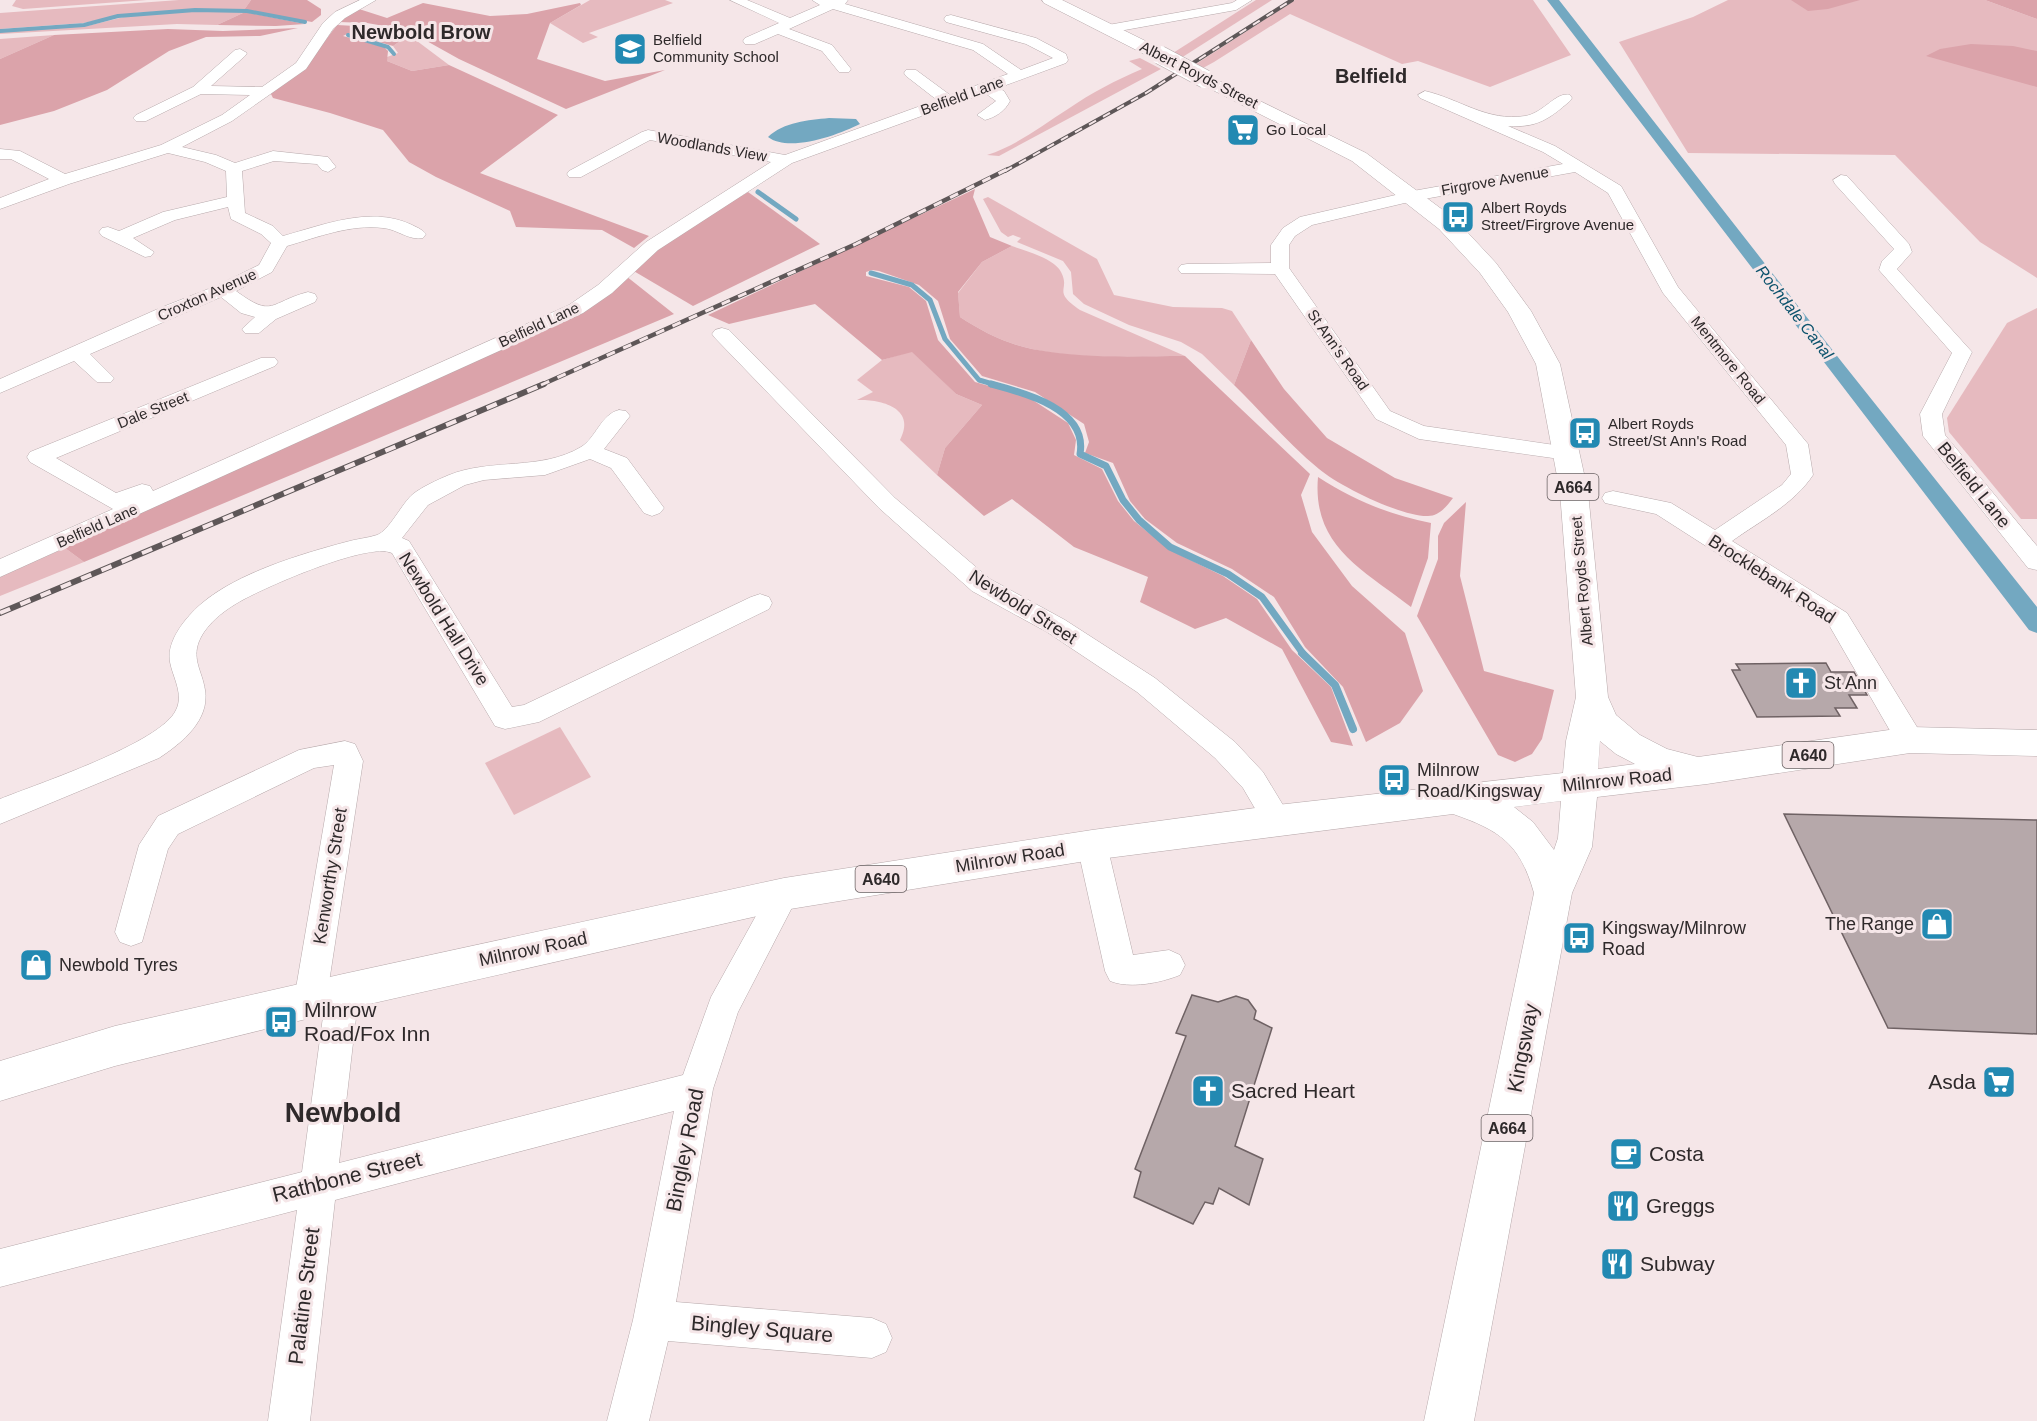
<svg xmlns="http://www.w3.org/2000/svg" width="2037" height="1421" viewBox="0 0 2037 1421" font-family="Arial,sans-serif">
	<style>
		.green { fill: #e6babf }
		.forest { fill: #dba3aa }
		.water { fill: #73a8c1 }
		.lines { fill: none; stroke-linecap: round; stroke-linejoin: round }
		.stream-far3 { stroke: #73a8c1; stroke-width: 4 }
		.stream-far2 { stroke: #73a8c1; stroke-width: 5 }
		.stream-far1 { stroke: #73a8c1; stroke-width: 7 }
		.stream { stroke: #73a8c1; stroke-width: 8 }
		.canal { fill: #73a8c1; fill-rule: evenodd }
		.building { fill: #b6a8aa; stroke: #6f6264; stroke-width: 1.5 }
		.minor-casing { stroke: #b7a9ab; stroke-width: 1 }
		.major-casing { stroke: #b7a9ab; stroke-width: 1 }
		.minor { fill: #fff; fill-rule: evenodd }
		.major { fill: #fff; fill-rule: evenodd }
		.rail-far2-casing { stroke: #5e5758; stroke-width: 4 }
		.rail-far1-casing { stroke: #5e5758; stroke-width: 4.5 }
		.rail-casing { stroke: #5e5758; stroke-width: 6 }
		.rail-far2 { stroke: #f5e6e8; stroke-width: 2; stroke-dasharray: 8; stroke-linecap: butt }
		.rail-far1 { stroke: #f5e6e8; stroke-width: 3; stroke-dasharray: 9; stroke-linecap: butt }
		.rail { stroke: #f5e6e8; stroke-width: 4; stroke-dasharray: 11; stroke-linecap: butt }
		.major-bridge-casing { stroke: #b7a9ab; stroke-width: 19; stroke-linecap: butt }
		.major-bridge { stroke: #fff; stroke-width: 18 }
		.labels { text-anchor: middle; stroke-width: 6; stroke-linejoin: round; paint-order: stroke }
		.far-poi-label { font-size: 15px; fill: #2e292a; stroke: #f5e6e8; text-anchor: start }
		.far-street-label { font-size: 15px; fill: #2e292a; stroke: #f5e6e8 }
		.far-water-label { font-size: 16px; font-style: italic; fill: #0b526c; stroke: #f5e6e8 }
		.shield { fill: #f5e6e8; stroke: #6a6263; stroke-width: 1.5 }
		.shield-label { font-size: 16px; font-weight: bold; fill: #2e292a }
		.street-label { font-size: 18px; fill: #2e292a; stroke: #f5e6e8 }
		.poi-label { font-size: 18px; fill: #2e292a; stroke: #f5e6e8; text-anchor: start }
		.far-district-label { font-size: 20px; font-weight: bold; fill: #2e292a; stroke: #f5e6e8 }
		.near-poi-label { font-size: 21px; fill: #2e292a; stroke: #f5e6e8; text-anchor: start }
		.near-street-label { font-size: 21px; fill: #2e292a; stroke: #f5e6e8 }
		.near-district-label { font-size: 28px; font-weight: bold; fill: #2e292a; stroke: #f5e6e8 }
	</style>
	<rect width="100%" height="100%" fill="#f5e6e8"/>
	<g class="green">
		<polygon points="16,0 147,0 23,9 12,6"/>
		<polygon points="179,0 251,0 244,10 196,9 135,13 83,23 0,29 0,13"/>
		<polygon points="590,0 665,0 673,3 589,33 598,37 583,43 550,23"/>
		<polygon points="1256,0 1272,0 1181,58 1173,53"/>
		<polygon points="1295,0 1533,0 1571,55 1490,87 1418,61 1402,64 1290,14 1214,62 1203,68 1196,64"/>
		<polygon points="1728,0 1985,0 2037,19 2037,278 1980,242 1895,155 1688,153 1619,42 1693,17"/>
		<polygon points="197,11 245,12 217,25 177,24 0,34 0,32 87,26 128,16"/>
		<polygon points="54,35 0,59 0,39"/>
		<polygon points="409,35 449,65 412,71 387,61 387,57 398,53 393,46"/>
		<path d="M1140,58L1161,69L999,156L987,155C1018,145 1041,126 1068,109C1091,93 1116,80 1142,69L1129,61Z"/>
		<polygon points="988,197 1097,259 1114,295 1173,307 1222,308 1232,311 1251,340 1234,385 1202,354 1181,342 1129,325 1084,304 1073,294 1071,272 1063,261 1017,242 1021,238 1013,235 1008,237 1001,232 983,199"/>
		<path d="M1012,246C1025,251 1054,258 1061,272C1071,291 1051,290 1080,310L1185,356C1135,356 1081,360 1032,349C1007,344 981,331 960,317L958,293L982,262Z"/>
		<polygon points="2037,308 2037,519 2021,519 1949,432 1947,418 2007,323"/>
		<path d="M912,351L956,394L982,405L945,448L937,475L900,440C917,408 881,399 857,400L873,392L857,380L882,360Z"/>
		<polygon points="65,548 84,562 0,596 0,576"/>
		<polygon points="560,727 591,777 514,815 485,763"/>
	</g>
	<g class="forest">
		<polygon points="251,0 307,0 321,9 321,15 312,22 244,10"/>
		<polygon points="1791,0 1860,0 1828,9 1808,11"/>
		<polygon points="1985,0 2037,0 2037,19"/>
		<polygon points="423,3 490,16 527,14 580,3 581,5 550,23 537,59 605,81 665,70 566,109 459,59 407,30 367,23 339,22 359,9 387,18"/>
		<polygon points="245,12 305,24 276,26 217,25"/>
		<path d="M337,25C362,26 385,28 409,35L393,46L349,33L343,36L384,47L388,51L387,61L412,71L449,65L558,115L480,173L649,236L634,248L602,230L516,227L510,211L436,177L409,162L383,130L330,113L273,98L270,92L303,70Z"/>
		<polygon points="298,28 260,36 206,37 169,51 107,90 54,111 0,125 0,59 54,35 168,29 223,31"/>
		<polygon points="1971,44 2013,46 2037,51 2037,87 1926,56 1940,49"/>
		<path d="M975,189L973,197L990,237L1012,246L982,262L958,292L960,317C981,331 1007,344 1032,349C1082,359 1135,356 1185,356L1310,474L1301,495L1312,532L1352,586L1405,633L1423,691L1400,723L1366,742L1343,687L1305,647L1274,597L1232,569L1177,543L1145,519L1130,501L1113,463L1085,453L1089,442L1084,424L1035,392L982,376L950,339L938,301L919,285L879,271L872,270L866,272V276L909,287L926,301L938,340L975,382L1028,397L1068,423L1076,440L1074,455L1102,469L1118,501L1134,521L1170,550L1223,576L1257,599L1292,650L1331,687L1353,746L1331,742L1282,649L1226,618L1195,629L1140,602L1148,577L1074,547L1012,499L984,516L937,475L945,448L982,405L956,394L912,352L882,360L815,304L729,324L708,315Z"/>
		<polygon points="748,192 820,244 693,306 632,270 658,246"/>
		<polygon points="626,276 674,314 84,562 65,548 552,324"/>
		<path d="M1251,340L1284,389L1327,438L1395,478L1453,498C1447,506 1439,516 1428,516C1402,517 1339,486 1319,469C1288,444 1262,412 1234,385Z"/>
		<path d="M1318,477C1353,500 1390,515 1431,523L1428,558L1411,607C1362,569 1312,546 1318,477Z"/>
		<polygon points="1466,502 1460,576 1484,671 1554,690 1542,739 1532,754 1515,762 1498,755 1417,616 1438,559 1438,536 1444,523"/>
	</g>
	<path class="water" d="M829,118L856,119L860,124C838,135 789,153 768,137C784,122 808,120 829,118Z"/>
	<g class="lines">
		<g class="stream-far3">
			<polyline points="0,31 84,25 118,16 195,10 247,11 305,22"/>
			<polyline points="348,35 388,47 394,54"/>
		</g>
		<g class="stream-far2">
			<polyline points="758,192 796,219"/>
			<polyline points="871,273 912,285 930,300 945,339 979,380 996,385"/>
		</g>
		<path class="stream-far1" d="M991,384C1025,393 1088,409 1080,454L1106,466L1123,500L1139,520L1170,547L1228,574L1262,597L1304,655"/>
		<polyline class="stream" points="1302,653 1335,685 1353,729"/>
		<polygon class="canal" points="1547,0 1559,0 1841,361 2037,607 2037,633 2029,630"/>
	</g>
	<g class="building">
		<polygon points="1826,663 1831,672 1854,672 1867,695 1849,695 1857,708 1835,708 1840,716 1757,717 1732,670 1740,670 1736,664"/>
		<polygon points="1784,814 2037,820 2037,1034 1888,1028"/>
		<polygon points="1192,995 1218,1002 1236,996 1248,1000 1256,1011 1254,1019 1272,1028 1235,1146 1263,1159 1249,1205 1219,1188 1213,1204 1205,1202 1193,1224 1134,1197 1141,1172 1135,1169 1186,1036 1176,1033"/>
	</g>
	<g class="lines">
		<defs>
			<g id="minor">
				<path d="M360,0H376L345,18L333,29L306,69L232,121L182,147L216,155L235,163L273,151L328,157L336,167L328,172L322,170L317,164L274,161L242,171L245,213L273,226L283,236C323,225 370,206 410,224C416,227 422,229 426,234L423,238C409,241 397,229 383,228C351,224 318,237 287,246L272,272L236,291C274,319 269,302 308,292L315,294L317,298L315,302L276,319L259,333H245L242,329L255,317L241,313L221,297L90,354L114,378L111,382H97L74,361L0,393V379L160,308L216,286L259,265L271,243L261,234L231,219L228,207L175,220L133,238L154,252L151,256L145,257L102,236L99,232L102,228L108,227L119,231L163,212L227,197L226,171L205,162L168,153L69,184L0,209V198L49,179L11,159H0V149L20,151L65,174L161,145L222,115L250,95L201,94L146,121H136L133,118L136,115L193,87L235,50L240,49L247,53L245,56L211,86L262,87L296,63L323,23L335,12Z"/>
				<path d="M730,0H747L790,18L820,5L812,0H848L845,4L983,44L1021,70L1053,58L1026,44L946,22L944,19L946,16L951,15L1036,38L1066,54L1068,60L1066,63L998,88L1004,91L1010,101C1005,111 996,117 985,120L977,115L996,101L985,93L792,163L658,250L612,293L583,313L0,577V559L113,509L30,462L27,457L30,452L261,358H275L278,362L275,366L56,458L116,493L142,484L150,486L153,491L569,305L598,285L646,242L771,162L650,140L581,177H569L567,174L569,171L642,132L648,130L785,155L937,100L906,76L904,73L906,70H916L950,95L1008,74L973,50L833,9L789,29L832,45L851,69L849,72H839L822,51L778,34L755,44H745L743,41L745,38L779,23Z"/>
				<polygon points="1237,0 1252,0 1236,10 1108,33 1101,29 1108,25 1232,3"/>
				<path d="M1425,91C1460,99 1487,122 1525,116C1544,113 1556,91 1570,95L1572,98L1570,101C1549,119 1537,128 1508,126L1555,146L1621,186L1678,287L1808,444L1813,475C1794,504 1760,521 1732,541L1847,613L1920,732L1924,740L1920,748L1910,751L1900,748L1829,625L1656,514L1605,503L1602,498L1605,493L1613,491L1671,503L1715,530L1782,485L1791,474L1786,445L1663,293L1608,193L1575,172L1413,201L1312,225L1295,236L1289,245V268L1390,411L1424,426L1575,448L1578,453L1575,458L1567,460L1419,439L1376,419L1275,274L1181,273L1178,269L1181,265L1187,264L1271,263V245L1283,228L1300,217L1413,191L1563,164L1543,152L1420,98L1418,95Z"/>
				<polygon points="1841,175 1847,176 1909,244 1912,252 1897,269 1972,352 1942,414 1945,435 2037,546 2037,570 2028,568 1923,436 1920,414 1952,353 1879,270 1882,261 1894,249 1835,184 1833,180"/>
				<polygon points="722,328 729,330 895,498 990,579 1065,620 1155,678 1235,742 1263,772 1292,820 1287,829 1277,832 1267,829 1243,788 1215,758 1137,692 1047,632 972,591 879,508 715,338 712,334 715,330"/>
				<path d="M619,410L626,411L630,416L604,449L627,458L664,508L660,513L652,516L644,513L611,468L590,459L545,475L484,480L465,485L428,505L402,538L409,541L512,707L524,705L751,597L760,594L769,597L772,603L769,609L539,722L505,729L495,726L392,553C369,541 257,590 234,605C221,613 208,624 201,637C190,658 202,670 205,690C210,720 182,743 159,758L0,824V799C37,784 161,743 176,710C184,694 173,678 170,662C166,641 186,617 201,604C237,573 301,554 346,542C356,539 368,538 377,535C389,531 402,503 413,494C422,487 437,480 449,475C491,458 541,471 581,447C596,438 601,414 619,410Z"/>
				<polygon points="345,741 355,744 363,761 328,989 331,981 343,977 355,981 359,992 339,1163 683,1075 711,997 773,885 784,881 795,885 799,894 738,1012 713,1089 676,1302 872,1318 886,1324 892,1338 886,1352 872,1358 668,1341 649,1421 607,1421 633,1320 674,1111 335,1200 310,1421 268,1421 297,1210 0,1287 0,1249 302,1172 325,1002 322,1011 310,1015 298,1011 294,1000 334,765 314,768 178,834 168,849 142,942 131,946 120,942 115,932 139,845 158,816 299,750"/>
				<path d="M1092,833L1102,836L1107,845L1133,955L1169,950L1180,955L1185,965L1180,975C1160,983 1130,989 1110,981L1105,971L1077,845L1082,836Z"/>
			</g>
			<g id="major">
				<polygon points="1042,0 1062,0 1166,51 1169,55 1166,59 1154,59 1044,3"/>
				<path d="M1205,74L1366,153L1455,219L1496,263L1531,311L1560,364L1588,492L1608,697L1616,715L1640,735L1667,749L1698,757L1910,727L2037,730V756L1910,753L1707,784L1597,797L1592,847L1572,893L1474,1421H1424L1534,893C1520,843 1499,830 1453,814L1092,860L784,910L343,1010L115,1066L0,1101V1061L115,1026L343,974L784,878L1092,830L1277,805L1563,773L1566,741L1576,697L1560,492L1536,364L1508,312L1480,273L1439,229L1352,161L1199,83L1196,79L1199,75ZM1600,741L1616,754L1635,764L1598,769ZM1561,801L1558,838L1554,850L1533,822L1514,807Z"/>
			</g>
		</defs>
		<use href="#minor" class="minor-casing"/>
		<use href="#major" class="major-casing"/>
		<use href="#minor" class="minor"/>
		<use href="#major" class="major"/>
		<defs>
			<polyline id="rail-far2" points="1005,171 1146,93 1292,0"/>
			<polyline id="rail-far1" points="541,385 856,244 1008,169"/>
			<polyline id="rail" points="0,613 544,384"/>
		</defs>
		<use href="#rail-far2" class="rail-far2-casing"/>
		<use href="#rail-far1" class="rail-far1-casing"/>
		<use href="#rail" class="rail-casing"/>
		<use href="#rail-far2" class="rail-far2"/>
		<use href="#rail-far1" class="rail-far1"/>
		<use href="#rail" class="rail"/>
		<defs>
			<polyline id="major-bridge" points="1160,55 1205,79"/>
		</defs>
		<use href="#major-bridge" class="major-bridge-casing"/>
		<use href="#major-bridge" class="major-bridge"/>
	</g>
	<defs>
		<symbol id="school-square" viewBox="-11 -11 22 22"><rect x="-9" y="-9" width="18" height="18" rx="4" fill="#2289b2" stroke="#f5e6e8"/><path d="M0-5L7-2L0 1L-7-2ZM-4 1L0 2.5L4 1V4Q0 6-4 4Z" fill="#fff"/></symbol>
		<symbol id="supermarket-square" viewBox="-11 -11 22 22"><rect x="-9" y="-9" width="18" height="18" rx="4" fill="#2289b2" stroke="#f5e6e8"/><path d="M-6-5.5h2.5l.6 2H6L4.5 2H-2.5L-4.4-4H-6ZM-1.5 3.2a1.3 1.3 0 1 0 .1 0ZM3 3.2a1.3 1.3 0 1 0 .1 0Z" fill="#fff"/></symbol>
		<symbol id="bus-square" viewBox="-11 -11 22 22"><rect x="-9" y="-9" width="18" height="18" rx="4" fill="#2289b2" stroke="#f5e6e8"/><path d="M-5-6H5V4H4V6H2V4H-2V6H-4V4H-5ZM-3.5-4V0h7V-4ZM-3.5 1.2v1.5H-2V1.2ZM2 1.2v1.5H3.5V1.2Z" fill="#fff"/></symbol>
		<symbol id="church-square" viewBox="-11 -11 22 22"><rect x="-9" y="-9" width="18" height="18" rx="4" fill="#2289b2" stroke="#f5e6e8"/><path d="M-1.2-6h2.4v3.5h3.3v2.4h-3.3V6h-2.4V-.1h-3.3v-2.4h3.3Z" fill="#fff"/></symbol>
		<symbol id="shop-square" viewBox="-11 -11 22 22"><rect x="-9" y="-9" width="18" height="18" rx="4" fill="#2289b2" stroke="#f5e6e8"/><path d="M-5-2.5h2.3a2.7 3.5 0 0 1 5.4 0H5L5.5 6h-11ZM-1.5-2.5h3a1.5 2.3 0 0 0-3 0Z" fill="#fff"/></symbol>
		<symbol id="cafe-square" viewBox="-11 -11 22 22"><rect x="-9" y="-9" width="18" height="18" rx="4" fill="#2289b2" stroke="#f5e6e8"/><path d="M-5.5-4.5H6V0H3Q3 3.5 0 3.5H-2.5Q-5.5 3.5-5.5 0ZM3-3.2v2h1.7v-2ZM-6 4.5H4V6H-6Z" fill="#fff"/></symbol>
		<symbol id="restaurant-square" viewBox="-11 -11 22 22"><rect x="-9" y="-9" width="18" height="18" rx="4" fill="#2289b2" stroke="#f5e6e8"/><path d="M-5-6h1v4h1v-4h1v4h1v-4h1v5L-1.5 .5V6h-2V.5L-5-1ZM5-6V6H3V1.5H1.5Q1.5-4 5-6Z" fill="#fff"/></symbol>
	</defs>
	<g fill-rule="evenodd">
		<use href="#school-square" x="611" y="30" width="38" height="38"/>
		<use href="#supermarket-square" x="1224" y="111" width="38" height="38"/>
		<use href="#bus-square" x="1439" y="198" width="38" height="38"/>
		<use href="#bus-square" x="1566" y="414" width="38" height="38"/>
		<use href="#church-square" x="1782" y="664" width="38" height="38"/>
		<use href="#bus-square" x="1375" y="761" width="38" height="38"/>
		<use href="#shop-square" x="1918" y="905" width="38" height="38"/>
		<use href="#bus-square" x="1560" y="919" width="38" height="38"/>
		<use href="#shop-square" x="17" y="946" width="38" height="38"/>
		<use href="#bus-square" x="262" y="1003" width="38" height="38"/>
		<use href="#supermarket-square" x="1980" y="1063" width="38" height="38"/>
		<use href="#church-square" x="1189" y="1072" width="38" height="38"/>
		<use href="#cafe-square" x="1607" y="1135" width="38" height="38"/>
		<use href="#restaurant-square" x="1604" y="1187" width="38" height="38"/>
		<use href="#restaurant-square" x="1598" y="1245" width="38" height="38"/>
	</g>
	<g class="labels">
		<g class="far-poi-label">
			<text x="653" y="45">Belfield<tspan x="653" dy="17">Community School</tspan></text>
			<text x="1266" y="135">Go Local</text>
			<text x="1481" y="213">Albert Royds<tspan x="1481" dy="17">Street/Firgrove Avenue</tspan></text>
			<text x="1608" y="429">Albert Royds<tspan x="1608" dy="17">Street/St Ann's Road</tspan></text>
		</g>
		<g class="far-street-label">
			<text transform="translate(1199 75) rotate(27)" y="5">Albert Royds Street</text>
			<text transform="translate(962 96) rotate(-20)" y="5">Belfield Lane</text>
			<text transform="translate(712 147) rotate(10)" y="5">Woodlands View</text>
			<text transform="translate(1495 181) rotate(-10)" y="5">Firgrove Avenue</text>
			<text transform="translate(207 295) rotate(-24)" y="5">Croxton Avenue</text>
			<text transform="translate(539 325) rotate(-25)" y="5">Belfield Lane</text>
			<text transform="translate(1338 350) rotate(55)" y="5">St Ann's Road</text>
			<text transform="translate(1728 360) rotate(51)" y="5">Mentmore Road</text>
			<text transform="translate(153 410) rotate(-22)" y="5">Dale Street</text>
			<text transform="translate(97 526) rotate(-24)" y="5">Belfield Lane</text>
			<text transform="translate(1582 581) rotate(-95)" y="5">Albert Royds Street</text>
		</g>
		<g class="far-water-label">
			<text transform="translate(1795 312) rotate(52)" y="6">Rochdale Canal</text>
		</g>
		<g class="shield">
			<rect x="1547.5" y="474" width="51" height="26" rx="4.5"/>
			<rect x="1782.5" y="742" width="51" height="26" rx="4.5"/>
			<rect x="855.5" y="866" width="51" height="26" rx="4.5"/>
			<rect x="1481.5" y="1115" width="51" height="26" rx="4.5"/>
		</g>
		<g class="shield-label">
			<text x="1573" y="493">A664</text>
			<text x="1808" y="761">A640</text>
			<text x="881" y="885">A640</text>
			<text x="1507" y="1134">A664</text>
		</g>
		<g class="street-label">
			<text transform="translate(1974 485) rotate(51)" y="6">Belfield Lane</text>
			<text transform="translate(1772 579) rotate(33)" y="6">Brocklebank Road</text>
			<text transform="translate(1023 607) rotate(32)" y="6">Newbold Street</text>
			<text transform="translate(444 619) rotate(58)" y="6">Newbold Hall Drive</text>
			<text transform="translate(1617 780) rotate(-6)" y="6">Milnrow Road</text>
			<text transform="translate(1010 858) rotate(-9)" y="6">Milnrow Road</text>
			<text transform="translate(330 876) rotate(-81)" y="6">Kenworthy Street</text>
			<text transform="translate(533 949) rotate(-12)" y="6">Milnrow Road</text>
		</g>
		<g class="poi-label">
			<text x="1824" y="689">St Ann</text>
			<text x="1417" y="776">Milnrow<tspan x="1417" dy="21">Road/Kingsway</tspan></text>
			<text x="1914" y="930" text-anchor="end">The Range</text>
			<text x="1602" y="934">Kingsway/Milnrow<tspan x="1602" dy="21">Road</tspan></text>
			<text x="59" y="971">Newbold Tyres</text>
		</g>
		<g class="far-district-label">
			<text x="421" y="39">Newbold Brow</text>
			<text x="1371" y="83">Belfield</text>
		</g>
		<g class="near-poi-label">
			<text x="304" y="1017">Milnrow<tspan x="304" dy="24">Road/Fox Inn</tspan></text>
			<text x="1976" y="1089" text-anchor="end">Asda</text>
			<text x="1231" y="1098">Sacred Heart</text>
			<text x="1649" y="1161">Costa</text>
			<text x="1646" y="1213">Greggs</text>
			<text x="1640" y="1271">Subway</text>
		</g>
		<g class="near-street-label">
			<text transform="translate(1523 1048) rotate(-79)" y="7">Kingsway</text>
			<text transform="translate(685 1150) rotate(-79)" y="7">Bingley Road</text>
			<text transform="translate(347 1177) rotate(-14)" y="7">Rathbone Street</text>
			<text transform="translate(304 1296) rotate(-83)" y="7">Palatine Street</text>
			<text transform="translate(762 1329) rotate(5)" y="7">Bingley Square</text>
		</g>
		<g class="near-district-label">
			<text x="343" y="1122">Newbold</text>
		</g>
	</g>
</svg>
